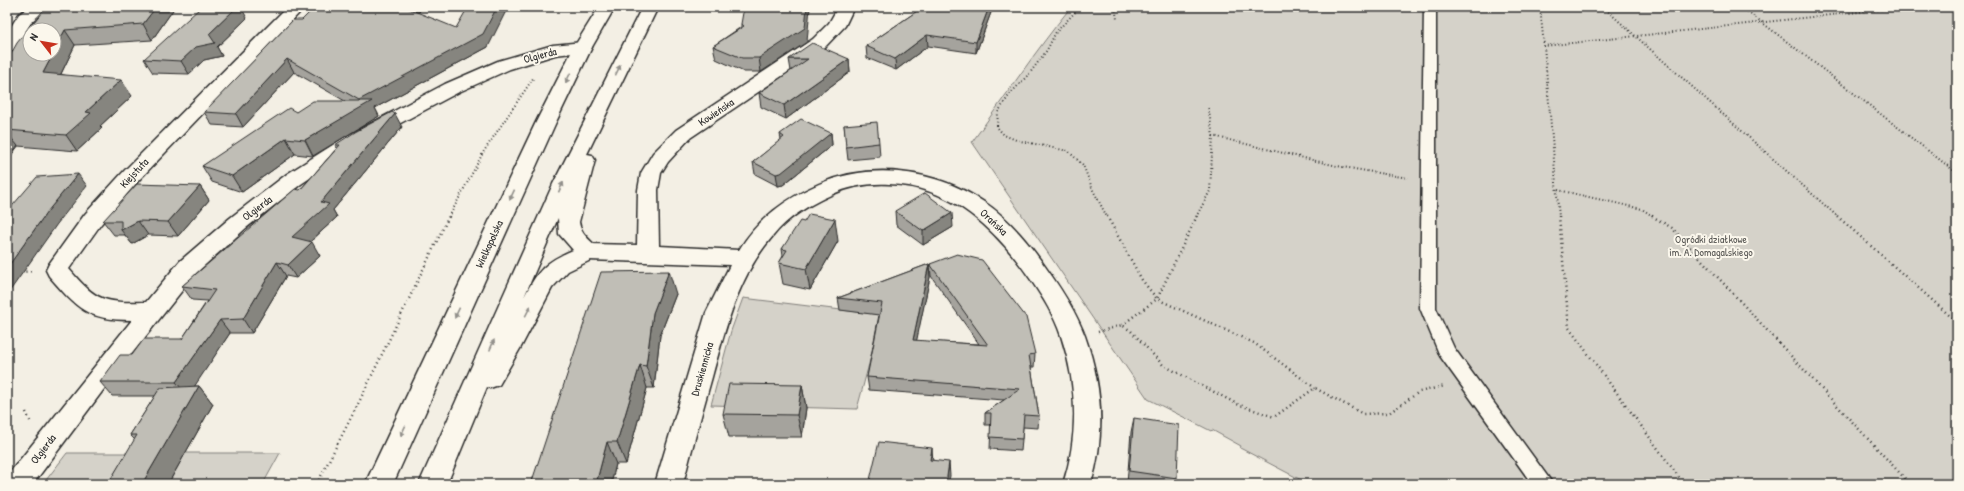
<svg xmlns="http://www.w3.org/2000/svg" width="1964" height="491" viewBox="0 0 1964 491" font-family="'Patrick Hand',sans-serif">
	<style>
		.green { fill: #d5d2c9; stroke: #807e7a }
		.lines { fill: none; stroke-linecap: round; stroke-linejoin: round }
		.lane-casing { stroke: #2b2b2b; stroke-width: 3 }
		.street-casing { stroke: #2b2b2b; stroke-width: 3 }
		.primary-casing { stroke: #2b2b2b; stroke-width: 3 }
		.path-far1 { stroke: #2b2b2b; stroke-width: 2; stroke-dasharray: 1 2.5; stroke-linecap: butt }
		.path { stroke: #2b2b2b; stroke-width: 2.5; stroke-dasharray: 1 3.5; stroke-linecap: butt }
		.lane { fill: #fbf7ec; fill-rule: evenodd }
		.street { fill: #fbf7ec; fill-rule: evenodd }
		.primary { fill: #fbf7ec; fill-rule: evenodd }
		.wall { fill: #a5a39d; stroke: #2b2b2b }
		.shaded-wall { fill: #86857f; stroke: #2b2b2b }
		.building { fill: #c0beb6; stroke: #2b2b2b }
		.oneway { fill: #93918c }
		.labels { text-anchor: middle; stroke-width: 4; stroke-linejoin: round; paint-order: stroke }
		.street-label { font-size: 11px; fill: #2b2b2b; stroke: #fbf7ec }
		.park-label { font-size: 11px; fill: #565552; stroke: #fbf7ec }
	</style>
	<rect width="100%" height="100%" fill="#f3efe4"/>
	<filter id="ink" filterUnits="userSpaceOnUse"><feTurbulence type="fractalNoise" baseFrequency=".025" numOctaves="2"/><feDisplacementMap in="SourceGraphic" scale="8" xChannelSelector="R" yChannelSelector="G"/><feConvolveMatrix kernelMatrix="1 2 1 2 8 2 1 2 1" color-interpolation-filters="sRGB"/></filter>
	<g filter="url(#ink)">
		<g class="green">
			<path d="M1071,7H1957V484H1309L1240,448L1241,446L1212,430L1211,431L1148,399L972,142C1005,97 1036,50 1071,7Z"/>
			<polygon points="743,298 882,315 857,409 711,405 731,331"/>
			<polygon points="67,453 280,453 263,484 43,484"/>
		</g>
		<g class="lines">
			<defs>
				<polygon id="lane" points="1424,7 1436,7 1436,308 1454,348 1553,484 1532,484 1440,356 1420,308"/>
				<g id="street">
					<polygon points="30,7 49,7 32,21 13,51 7,52 7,33 19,14"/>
					<path d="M287,7H305L139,180L101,224L69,269C97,302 104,303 146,302L180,261L230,218L287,174L347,136L445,84L498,61L553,45L583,42L589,43L592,47L589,51L555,55L510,69L459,92L361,144L301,184L246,228L196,273L110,381L33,484H7V476L132,320C86,320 77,308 49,276L46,270L49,264L85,214L125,170Z"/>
					<path d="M838,7H854L845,26L825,47L690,138L668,162L661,173L658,190L659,246L739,250C759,218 785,199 819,184C872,161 937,170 984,202C1011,220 1031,246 1049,272C1063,292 1076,312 1085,336C1102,384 1106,435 1091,484H1063C1079,435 1077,384 1061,336C1054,315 1043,298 1031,280C997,230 952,186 889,184C868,183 850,186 831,195C809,205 788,217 773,236C738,276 726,327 712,377C702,412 692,448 683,484H655L706,313L730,265L589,260L581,257L578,252L581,247L589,244L637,245L638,190L641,173L653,153L676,130L813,39L829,23Z"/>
				</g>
				<g id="primary">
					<polygon points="599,7 615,7 592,47 556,122 393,484 365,484 536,122 574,47"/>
					<path d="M642,7H658L587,154L592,155L595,160L579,222C581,237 593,240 600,252L597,257L568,271L552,288L521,347L499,385L490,388L487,387L447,484H419L553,184ZM558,218L559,234L573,250C545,262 538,270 524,297Z"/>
				</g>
			</defs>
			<use href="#lane" class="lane-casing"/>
			<use href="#street" class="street-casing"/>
			<use href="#primary" class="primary-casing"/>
			<g class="path-far1">
				<polyline points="1080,7 1056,32 1047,50 1030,73 1010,94 998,112 997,127 1004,135 1016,140 1068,151 1083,165 1093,190 1107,217"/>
				<polyline points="1115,7 1117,19"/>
				<polyline points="1540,7 1544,46 1904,7"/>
				<polyline points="1603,7 1838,217"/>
				<polyline points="1742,7 1957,173"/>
				<polyline points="1544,46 1559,217"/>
				<polyline points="1213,136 1337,166 1408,178"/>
				<polyline points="1558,190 1642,209 1654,217"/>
				<polyline points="449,217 484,151 534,77"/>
				<polyline points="1196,217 1210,191 1213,136 1208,106"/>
			</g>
			<g class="path">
				<polyline points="1107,216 1142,280 1157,299 1254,343 1315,388"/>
				<polyline points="1559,216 1569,328 1684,484"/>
				<polyline points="1652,216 1672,228 1910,484"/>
				<polyline points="1837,216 1957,322"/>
				<polyline points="21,272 34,271"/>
				<polyline points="1122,325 1157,299 1197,216"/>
				<polyline points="1098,332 1122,325 1131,331 1163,365 1237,404 1274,417 1315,388 1363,414 1389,413 1419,392 1445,386"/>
				<polyline points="26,412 31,423"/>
				<polyline points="317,484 359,402 449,216"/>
			</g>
			<use href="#lane" class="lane"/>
			<use href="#street" class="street"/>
			<use href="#primary" class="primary"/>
		</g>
		<g class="wall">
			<polygon points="46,7 175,7 152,40 75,45 61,74 132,96 100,126 102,128 77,151 18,146 7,161 7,61"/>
			<polygon points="923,7 993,7 976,53 928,46 896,70 867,58 866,46"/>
			<polygon points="421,9 418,13 488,47 375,108 379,116 313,156 295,154 242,192 212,182 202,166 296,112 345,101 294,72 243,127 212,125 204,112 302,20"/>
			<polygon points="247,18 217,47 222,56 204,60 189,74 153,73 144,59"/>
			<polygon points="741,24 807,42 761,72 744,72 716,59 713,46 741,27"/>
			<polygon points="789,59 849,59 850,72 786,119 761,107 759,93 791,71"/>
			<polygon points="844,125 879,143 880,157 848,160"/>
			<polygon points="402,127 333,210 337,217 310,242 320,256 296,278 286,276 252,333 230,333 194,386 199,386 213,404 168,484 108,484 135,440 130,435 155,396 112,396 100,382 132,355 182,339 207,301 192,300 182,286 300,190 337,148 335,145"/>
			<polygon points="831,133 832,145 783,185 778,186 755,174 753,162 781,140 780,134"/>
			<polygon points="200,186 209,200 178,236 148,235 132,244 125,235 114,235 103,221"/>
			<polygon points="895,211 953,227 923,245 896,225"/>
			<polygon points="804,222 838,241 810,290 783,284 779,263 783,256 782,249"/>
			<polygon points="929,264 930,277 916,341 979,344 931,276 930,264 1035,354 1034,367 1031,367 1039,416 1038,428 1023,427 1021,451 990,449 991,425 985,425 985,413 1004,400 869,390 867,377 879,315 840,310 838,298"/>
			<polygon points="676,294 660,335 654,388 647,388 626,464 616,464 611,484 531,484"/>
			<polygon points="802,385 806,408 802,437 729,437 723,414"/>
			<polygon points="1134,418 1177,478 1175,484 1127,484 1131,432"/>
		</g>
		<g class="shaded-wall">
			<polygon points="156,7 175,7 152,40 143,24"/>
			<polygon points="237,7 241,7 247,18 217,47 222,56 204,60 189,74 181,61"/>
			<polygon points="408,7 420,7 421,9 412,21 407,8"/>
			<polygon points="497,7 508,7 488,47 375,108 379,116 313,156 305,140 362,106 359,100"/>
			<polygon points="807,7 810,7 807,42 761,72 759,58"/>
			<polygon points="989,7 993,7 976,53 976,42"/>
			<polygon points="65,30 75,45 54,88 43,73 53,54 54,54 54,51"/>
			<polygon points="927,35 928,46 896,70 895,59"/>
			<polygon points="287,59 294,72 243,127 236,114"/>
			<polygon points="849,59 850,72 786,119 784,105"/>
			<polygon points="121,80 132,96 100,126 102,128 77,151 66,135 86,112"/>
			<polygon points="395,114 402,127 333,210 337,217 300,251 292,237 321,202"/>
			<polygon points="7,133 18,146 7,161"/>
			<polygon points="831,133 832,145 783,185 778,186 776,174"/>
			<polygon points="286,138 295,154 242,192 232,176"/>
			<polygon points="78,174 87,186 57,224 7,295 7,268 47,212"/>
			<polygon points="200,186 209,200 178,236 168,222"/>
			<polygon points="952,213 953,227 923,245 923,231"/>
			<polygon points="835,219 838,241 810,290 806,269"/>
			<polygon points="138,221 148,235 132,244 121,230"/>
			<polygon points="312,242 320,256 296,278 288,265"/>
			<polygon points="277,262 286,276 252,333 243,319"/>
			<polygon points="929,264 930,277 914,353 913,340"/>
			<polygon points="669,271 676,294 660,335 654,388 646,366 653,313"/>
			<polygon points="220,320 230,333 188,396 176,382"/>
			<polygon points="640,365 647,388 626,464 617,442"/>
			<polygon points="802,385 806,408 802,437 797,415"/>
			<polygon points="199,386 213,404 168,484 142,484"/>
			<polygon points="607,442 616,464 611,484 596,484"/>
			<polygon points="932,448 933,462 930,460"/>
			<polygon points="949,462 950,476 948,484 946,484"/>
		</g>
		<g class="building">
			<polygon points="46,7 156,7 143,24 65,30 54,51 54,30 30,30 30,54 53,54 43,73 121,80 86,112 91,113 66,135 7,130 7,61 17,43"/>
			<polygon points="209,7 237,7 209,34 215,43 196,47 181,61 144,59 200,8"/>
			<polygon points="315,7 408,7 407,8 456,28 468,7 497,7 483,34 359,100 287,59 236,114 204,112 293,20 302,20"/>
			<polygon points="744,7 807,7 805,28 759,58 742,58 713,46 744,26 741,24"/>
			<polygon points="923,7 989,7 976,42 927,35 895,59 866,46"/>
			<polygon points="812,43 849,59 784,105 759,93 808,59 789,59"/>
			<polygon points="313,101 372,101 305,140 286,138 232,176 202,166 289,108 296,112"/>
			<polygon points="392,112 395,114 321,202 329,204 292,237 312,242 288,265 277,262 243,319 220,320 176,382 100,382 120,355 132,355 144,339 182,339 215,290 182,286 295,189 300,190 340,145 335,145 355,132"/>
			<polygon points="801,119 831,133 781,173 776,174 753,162 784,137 780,134"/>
			<polygon points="877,122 879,143 846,147 844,125"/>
			<polygon points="78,174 47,212 7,268 7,212 37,177"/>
			<polygon points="137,184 200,186 168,222 138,221 121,230 121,221 103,221"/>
			<polygon points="925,193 952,213 923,231 895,211"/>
			<polygon points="809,214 835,219 806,269 779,263 787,250 782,249 800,221 804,222"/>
			<polygon points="957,254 982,260 1026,317 1035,354 1029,355 1039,416 1024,415 1022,439 990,437 991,413 985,413 1020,389 867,377 882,303 838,298 929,264 913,340 988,345 930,264"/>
			<polygon points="669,271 653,313 646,366 640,365 617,442 607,442 596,484 531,484 601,272"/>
			<polygon points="729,384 802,385 797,415 723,414"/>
			<polygon points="199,386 142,484 108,484 137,435 130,435 160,388"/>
			<polygon points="1134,418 1179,425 1177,478 1129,471"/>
			<polygon points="879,442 932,448 930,460 949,462 946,484 869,484"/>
		</g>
		<defs><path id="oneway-solid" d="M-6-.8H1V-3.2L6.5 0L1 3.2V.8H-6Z"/></defs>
		<g class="oneway">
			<use href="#oneway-solid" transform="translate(618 70) rotate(-64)"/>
			<use href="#oneway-solid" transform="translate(568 78) rotate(116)"/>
			<use href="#oneway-solid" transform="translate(561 187) rotate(-65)"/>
			<use href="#oneway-solid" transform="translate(512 195) rotate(115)"/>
			<use href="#oneway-solid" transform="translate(528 311) rotate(-63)"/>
			<use href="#oneway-solid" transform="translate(457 313) rotate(115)"/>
			<use href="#oneway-solid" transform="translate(492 345) rotate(-67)"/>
			<use href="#oneway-solid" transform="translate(403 431) rotate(115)"/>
		</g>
	</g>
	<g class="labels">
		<g class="street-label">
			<text transform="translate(540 55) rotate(-15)" y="4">Olgierda</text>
			<text transform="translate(716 112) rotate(-34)" y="4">Kowieńska</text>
			<text transform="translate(134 173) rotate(-47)" y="4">Kiejstuta</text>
			<text transform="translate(257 208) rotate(-37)" y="4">Olgierda</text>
			<text transform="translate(994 222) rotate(43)" y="4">Orańska</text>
			<text transform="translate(489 244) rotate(-65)" y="4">Wielkopolska</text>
			<text transform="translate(702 369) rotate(-74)" y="4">Druskiennicka</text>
			<text transform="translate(43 449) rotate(-53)" y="4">Olgierda</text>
		</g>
		<g class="park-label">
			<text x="1711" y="243">Ogródki działkowe<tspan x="1711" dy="13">im. A. Domagalskiego</tspan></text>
		</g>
	</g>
	<rect width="1964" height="491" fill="none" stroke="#fbf7ec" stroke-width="24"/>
	<rect x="12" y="12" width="1940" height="467" fill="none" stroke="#2b2b2b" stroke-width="1.5" filter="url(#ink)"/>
	<g transform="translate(42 42) rotate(301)"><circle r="19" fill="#fbf7ec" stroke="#a8a59f"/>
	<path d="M0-3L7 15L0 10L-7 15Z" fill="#c8321e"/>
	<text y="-6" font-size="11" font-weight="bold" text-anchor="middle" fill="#2b2b2b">N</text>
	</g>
</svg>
